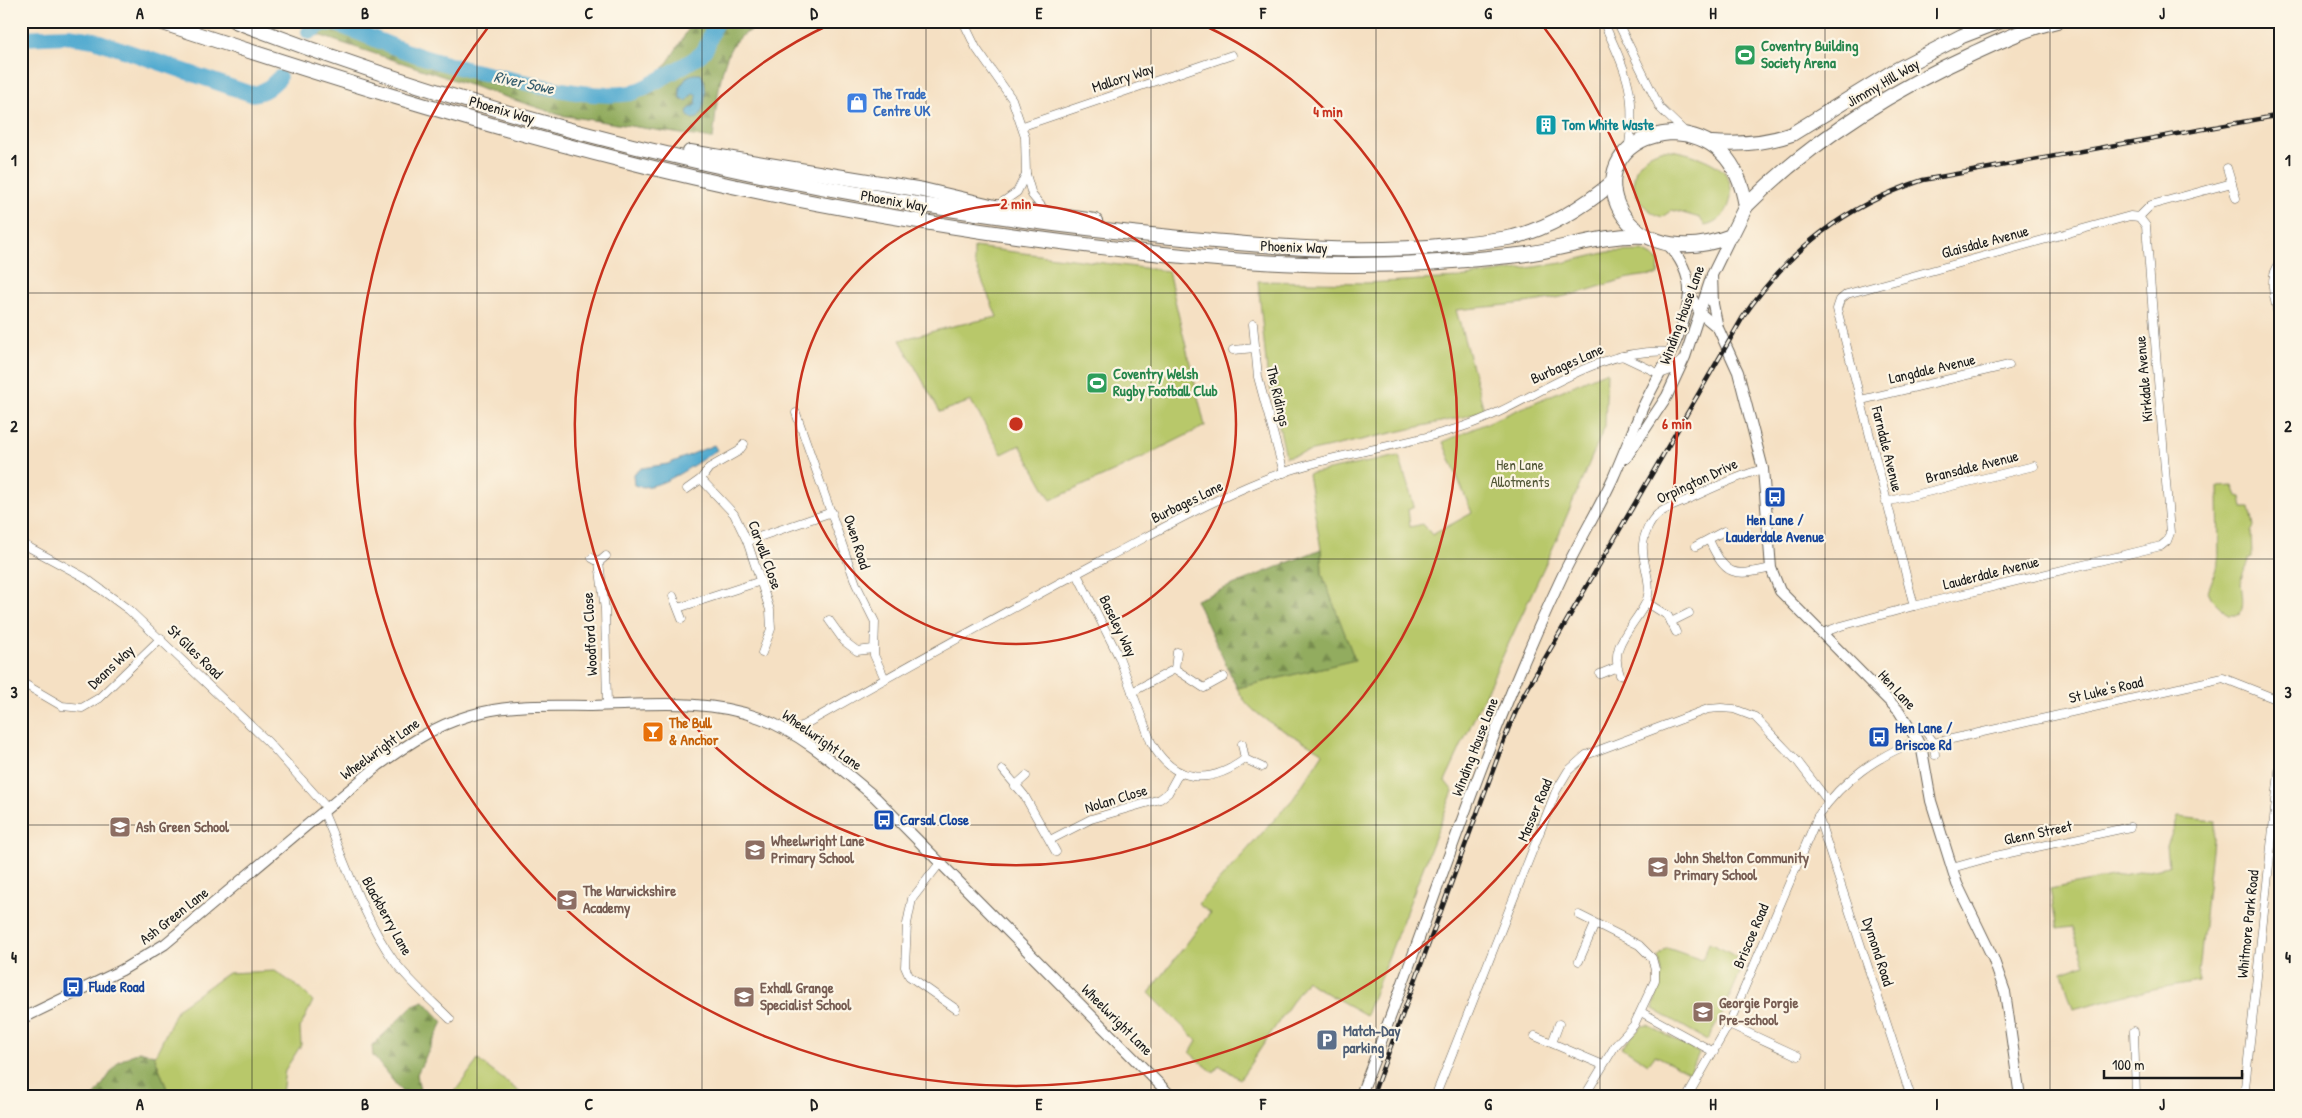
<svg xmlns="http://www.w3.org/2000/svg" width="2302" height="1118" viewBox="0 0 2302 1118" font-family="'Patrick Hand',sans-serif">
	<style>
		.green { fill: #b8c86b; stroke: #6a7244 }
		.forest { fill: url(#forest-firs); stroke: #57643e; fill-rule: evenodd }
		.water { fill: #53abd0; stroke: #386476 }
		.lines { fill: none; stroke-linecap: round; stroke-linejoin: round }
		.river { stroke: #53abd0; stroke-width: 16 }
		.street-casing { stroke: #686156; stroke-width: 9 }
		.secondary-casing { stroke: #686156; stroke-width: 12 }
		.highway-casing { stroke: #686156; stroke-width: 16 }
		.street { stroke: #fff; stroke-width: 8 }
		.secondary { stroke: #fff; stroke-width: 10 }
		.highway { stroke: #fff; stroke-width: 14 }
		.rail-casing { stroke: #1c1c1c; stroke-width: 4.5 }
		.rail { stroke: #fcf5e5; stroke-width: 2.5; stroke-dasharray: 8; stroke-linecap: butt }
		.grid { fill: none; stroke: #1c1c1c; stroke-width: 1; stroke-opacity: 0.55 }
		.ring { fill: none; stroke: #c8321e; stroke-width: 2.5 }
		.labels { text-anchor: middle; stroke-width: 4.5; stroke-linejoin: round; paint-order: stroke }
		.leisure-label { font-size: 15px; font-weight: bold; fill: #27864d; stroke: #fcf5e5; text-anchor: start }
		.street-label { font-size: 15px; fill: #1c1c1c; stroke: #fcf5e5 }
		.shop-label { font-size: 15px; font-weight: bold; fill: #366cbe; stroke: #fcf5e5; text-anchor: start }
		.culture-label { font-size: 15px; font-weight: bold; fill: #0d838f; stroke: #fcf5e5; text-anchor: start }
		.park-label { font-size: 15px; fill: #535838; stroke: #fcf5e5 }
		.transit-label { font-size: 15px; font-weight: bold; fill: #164399; stroke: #fcf5e5; text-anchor: start }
		.food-label { font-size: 15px; font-weight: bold; fill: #c56008; stroke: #fcf5e5; text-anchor: start }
		.education-label { font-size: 15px; font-weight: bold; fill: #785e54; stroke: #fcf5e5; text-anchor: start }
		.service-label { font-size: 15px; font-weight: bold; fill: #4e5e75; stroke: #fcf5e5; text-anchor: start }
		.water-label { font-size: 16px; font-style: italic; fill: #355c6d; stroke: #fcf5e5 }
		.centre { fill: #c8321e; stroke: #fcf5e5; stroke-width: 2.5 }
		.ring-label { font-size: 15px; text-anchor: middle; font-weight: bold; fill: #c8321e; stroke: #fcf5e5; stroke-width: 4.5; stroke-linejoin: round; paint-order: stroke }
		.neatline { fill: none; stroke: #1c1c1c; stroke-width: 2 }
		.grid-label { font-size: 16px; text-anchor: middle; font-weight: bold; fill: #1c1c1c }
	</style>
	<defs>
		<pattern id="forest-firs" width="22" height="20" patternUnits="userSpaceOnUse" patternTransform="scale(1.25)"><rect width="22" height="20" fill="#92ac5f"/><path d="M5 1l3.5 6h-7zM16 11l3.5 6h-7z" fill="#768b4e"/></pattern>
	</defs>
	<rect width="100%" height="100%" fill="#fcf5e5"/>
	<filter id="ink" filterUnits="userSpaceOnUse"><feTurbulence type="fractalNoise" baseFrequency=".02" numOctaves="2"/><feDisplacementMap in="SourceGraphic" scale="10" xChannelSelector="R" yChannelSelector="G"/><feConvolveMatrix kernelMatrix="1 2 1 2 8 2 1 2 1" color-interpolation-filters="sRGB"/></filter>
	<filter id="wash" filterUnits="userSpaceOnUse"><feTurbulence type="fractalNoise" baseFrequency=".0096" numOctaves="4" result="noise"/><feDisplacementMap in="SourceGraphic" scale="20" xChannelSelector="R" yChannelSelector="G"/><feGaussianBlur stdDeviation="1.12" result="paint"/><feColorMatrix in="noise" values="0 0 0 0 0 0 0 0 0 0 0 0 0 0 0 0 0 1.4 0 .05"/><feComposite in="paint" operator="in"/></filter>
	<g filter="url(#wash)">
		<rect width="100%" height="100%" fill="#f5e0c3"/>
		<g class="green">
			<path d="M1660 150C1677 148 1715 160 1725 173 1739 192 1728 222 1705 226L1700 218 1672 210 1662 217C1628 205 1622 162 1660 150Z"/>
			<path d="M974 247 1168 271 1205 426 1115 471 1051 500 1020 445 1002 454 971 401 940 412 900 340 953 326 997 317 974 261Z"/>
			<path d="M1643 251 1659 260 1658 275C1624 275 1601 288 1570 295 1532 304 1494 306 1456 310L1484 410 1467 416 1286 457 1267 372 1258 281 1366 283 1459 278 1562 263 1608 252Z"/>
			<path d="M1607 371 1605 426 1556 541 1445 781 1453 791 1366 1015 1312 985 1307 980 1240 1079 1219 1065 1214 1073 1190 1053 1197 1041 1149 993 1210 913 1198 904 1293 799 1323 753C1295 734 1252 721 1237 688L1354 660 1322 574 1321 549 1308 474 1399 456 1414 506 1408 509 1410 527 1423 524 1432 535 1472 513 1443 442Z"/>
			<path d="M2233 486 2237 496 2241 497 2243 508H2250L2254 526 2251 531 2252 557 2249 558C2249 566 2242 572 2241 580 2241 590 2246 606 2239 615H2228L2212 599 2208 591 2219 562 2218 487Z"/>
			<path d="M2178 817 2215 821 2198 982 2131 994 2073 1009 2062 972 2085 964 2072 927 2057 929 2050 889 2169 866 2167 846Z"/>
			<path d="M1709 943C1720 949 1741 955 1742 968L1721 1017 1707 1040 1653 1009 1662 975 1658 957 1667 948 1702 960Z"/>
			<path d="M275 971 301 989 313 1001 300 1028 301 1045 285 1070 282 1094 284 1097H170L154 1055 157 1052 178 1008 228 973Z"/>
			<path d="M1648 1025 1699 1053 1690 1073 1655 1055 1648 1064 1622 1047 1642 1026Z"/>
			<path d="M478 1060 526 1097H451Z"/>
		</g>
		<g class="forest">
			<path d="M693 21H768C758 27 746 32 738 39 719 55 716 115 713 139L560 115 309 32 324 23 336 24C361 33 386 44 411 53 459 70 604 109 648 87 657 82 687 32 693 21ZM688 76 705 80 703 102 691 108 696 104 697 94 693 93 683 101 680 98V87Z"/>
			<path d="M1321 549 1322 574 1355 660 1237 688 1196 600Z"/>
			<path d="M424 1001 443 1022 417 1074 421 1097H406L373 1056 372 1046 413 1005Z"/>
			<path d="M139 1051 154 1055 170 1097H94L118 1062Z"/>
		</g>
		<g class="water">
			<path d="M694 74H701C708 84 706 108 698 118L693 119 688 116 687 111 696 104 697 95 693 93 687 101 680 99V87L688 76Z"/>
			<path d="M714 445 717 450C698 461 656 495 634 485L633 474 642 468 668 464Z"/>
		</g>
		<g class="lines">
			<g class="river">
				<path d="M309 32 324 23 336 24C361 33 386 44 411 53 451 67 495 76 537 85 566 91 601 98 631 93 641 91 693 61 701 54 711 45 709 32 717 21"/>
				<path d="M21 38 68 36 94 40 251 94C264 93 270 87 279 78"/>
			</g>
		</g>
	</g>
	<g filter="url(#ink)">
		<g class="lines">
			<g class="street-casing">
				<g id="street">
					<path d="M963 21 976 48 1012 99 1025 137 1026 174 1017 192 997 206"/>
					<path d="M1603 21C1626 72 1638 93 1628 150"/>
					<path d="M1617 21 1660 108 1686 133"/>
					<path d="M1023 126 1232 55"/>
					<path d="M2227 168 2236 198"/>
					<path d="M1026 174 1032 195 1047 213"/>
					<path d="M2139 217 2151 205 2232 183"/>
					<path d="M2281 262C2265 278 2277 307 2281 326"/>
					<path d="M1253 324 1258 377 1284 473"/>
					<path d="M1233 350 1255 348"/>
					<path d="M1622 356 1660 374 1671 370 1682 360"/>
					<path d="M1861 400 2009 365"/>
					<path d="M796 413 856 584 875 622 874 655 885 679"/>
					<path d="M701 479 734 514 747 541 770 610 771 629 762 653"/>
					<path d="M687 489 701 479 709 468 739 451 744 444"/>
					<path d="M1886 502 2034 466"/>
					<path d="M1709 540C1726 576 1732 577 1771 568"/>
					<path d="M747 541 832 512"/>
					<path d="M21 543 84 577 129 610 268 742 327 808"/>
					<path d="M1696 546 1724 531"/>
					<path d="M592 558 599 562 606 556"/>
					<path d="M599 562 605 610 607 705"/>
					<path d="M1077 574 1119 657 1151 742C1173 783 1209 786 1245 759"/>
					<path d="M673 596 682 619"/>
					<path d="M1646 602 1668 616 1676 632"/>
					<path d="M1914 606 1837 309 1840 300 1847 294 2130 216 2139 217"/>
					<path d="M678 608 761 581"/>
					<path d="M829 620 844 641 857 651 873 649"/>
					<path d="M1671 622 1689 613"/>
					<path d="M1822 633 1841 626 1914 606 2161 546 2167 541 2170 533 2146 226 2139 217"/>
					<path d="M1177 652 1175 669 1204 688 1224 677"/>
					<path d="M1600 674 1617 667"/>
					<path d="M1620 675C1608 646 1632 629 1645 604 1655 584 1641 565 1643 544 1644 534 1650 521 1658 514 1667 507 1679 504 1689 499 1713 488 1737 476 1763 469"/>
					<path d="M21 682 62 706 82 708 99 698 161 638"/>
					<path d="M1132 692 1175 669"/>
					<path d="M1926 732 1934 743 1935 755"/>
					<path d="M794 735 802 726C902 669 1003 613 1104 559 1156 532 1208 502 1263 480 1327 454 1397 448 1462 427 1533 404 1592 346 1671 352"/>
					<path d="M1934 743 2223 678 2281 701"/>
					<path d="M1242 744 1245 759 1262 767"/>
					<path d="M1003 770 1024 795 1056 852"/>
					<path d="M1015 786 1026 776"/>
					<path d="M323 811C345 861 362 916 394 961 410 982 431 1000 450 1019"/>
					<path d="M1818 816 1911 1097"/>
					<path d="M1050 840 1091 819 1160 799 1168 793 1179 773"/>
					<path d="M940 863 912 899 907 924 905 967 909 976 956 1009"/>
					<path d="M1952 868 1991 857 2130 827"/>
					<path d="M1579 915 1639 945 1652 958 1655 969V980L1634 1025 1615 1046 1584 1097"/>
					<path d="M1579 961 1595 924"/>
					<path d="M1641 1012 1714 1052"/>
					<path d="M1729 1024 1798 1056"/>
					<path d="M2134 1031 2136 1097"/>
					<path d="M1535 1036 1603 1065"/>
					<path d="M1552 1043 1559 1024"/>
					<path d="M1435 1097 1556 791 1568 771 1586 755 1708 709 1721 708 1734 709 1755 717 1798 762 1828 801"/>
					<path d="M1530 1097V1095"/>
					<path d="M1687 1097 1729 1024 1818 816C1844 778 1876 758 1917 740"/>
					<path d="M2244 1097 2281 754"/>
				</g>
			</g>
			<g class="secondary-casing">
				<g id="secondary">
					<path d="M1712 275 1713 304 1718 328 1738 372 1763 469 1771 568 1780 591 1899 711 1917 740 1922 750 1931 801 1957 884 1993 958 2005 992 2020 1097"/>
					<path d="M1689 293 1700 313 1718 328"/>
					<path d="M1626 458 1667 396 1685 357 1712 275 1731 236"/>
					<path d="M21 1019 122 970 165 944 379 765C407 745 434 726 468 716 507 703 551 706 592 706 648 705 707 698 760 718 803 734 840 768 875 797L1172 1097"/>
					<path d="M1360 1097C1427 926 1481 748 1560 581 1576 546 1597 513 1613 478 1623 455 1632 432 1642 409 1658 374 1686 334 1689 294 1690 276 1680 256 1667 244"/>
				</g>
			</g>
			<g class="highway-casing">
				<g id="highway">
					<path d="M157 21C309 71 463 120 618 159 749 193 883 217 1016 236 1112 249 1209 261 1305 264 1377 267 1448 263 1519 255 1562 250 1604 233 1647 236"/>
					<path d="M235 21C535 137 852 206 1171 237 1264 246 1356 255 1449 245 1470 243 1492 241 1513 237 1550 228 1583 207 1612 183"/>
					<path d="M1671 133C1717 134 1739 164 1746 206L1731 236C1613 282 1567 142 1671 133Z"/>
					<path d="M1712 143C1739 145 1767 143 1792 134L1894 71 1962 36 2001 21"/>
					<path d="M690 152 923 190 995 207 1095 221"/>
					<path d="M1746 206C1811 141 1889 92 1972 54 2000 41 2027 28 2057 21"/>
				</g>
			</g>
			<use href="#street" class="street"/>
			<use href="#secondary" class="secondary"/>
			<use href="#highway" class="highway"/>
			<g class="rail-casing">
				<path id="rail" d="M1372 1097 1509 727 1522 698 1743 317C1790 249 1843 207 1923 180L2281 115"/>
			</g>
			<use href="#rail" class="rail"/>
		</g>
	</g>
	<path class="grid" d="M252 21V1097M477 21V1097M702 21V1097M926 21V1097M1151 21V1097M1376 21V1097M1600 21V1097M1825 21V1097M2050 21V1097M21 293H2281M21 559H2281M21 825H2281"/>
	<g class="ring">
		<circle cx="1016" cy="424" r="220"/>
		<path d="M1199 23A441 441 0 1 1 833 23"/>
		<path d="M1540 22A661 661 0 1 1 492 22"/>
	</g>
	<defs>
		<g id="stadium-square" transform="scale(1.125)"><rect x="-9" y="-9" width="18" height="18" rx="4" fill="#2e9e5b" stroke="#fcf5e5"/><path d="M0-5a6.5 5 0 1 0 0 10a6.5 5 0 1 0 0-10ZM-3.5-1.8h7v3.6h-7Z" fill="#fff"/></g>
		<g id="shop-square" transform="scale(1.125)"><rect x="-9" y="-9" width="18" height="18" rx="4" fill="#3f7fe0" stroke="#fcf5e5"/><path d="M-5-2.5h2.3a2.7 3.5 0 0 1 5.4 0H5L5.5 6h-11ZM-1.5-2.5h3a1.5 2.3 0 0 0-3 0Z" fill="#fff"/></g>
		<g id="building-square" transform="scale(1.125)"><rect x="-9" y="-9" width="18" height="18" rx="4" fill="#0f9aa8" stroke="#fcf5e5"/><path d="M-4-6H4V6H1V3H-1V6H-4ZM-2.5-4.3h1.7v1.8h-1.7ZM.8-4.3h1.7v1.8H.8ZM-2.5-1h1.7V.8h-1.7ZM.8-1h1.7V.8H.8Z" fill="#fff"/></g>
		<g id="bus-square" transform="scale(1.125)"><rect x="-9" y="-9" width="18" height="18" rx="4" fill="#1a4fb4" stroke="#fcf5e5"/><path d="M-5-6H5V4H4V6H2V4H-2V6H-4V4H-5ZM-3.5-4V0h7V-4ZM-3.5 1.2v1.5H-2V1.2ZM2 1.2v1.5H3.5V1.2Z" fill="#fff"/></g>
		<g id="bar-square" transform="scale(1.125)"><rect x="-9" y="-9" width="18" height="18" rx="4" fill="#e8710a" stroke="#fcf5e5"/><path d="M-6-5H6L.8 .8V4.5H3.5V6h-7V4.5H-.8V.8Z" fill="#fff"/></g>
		<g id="school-square" transform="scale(1.125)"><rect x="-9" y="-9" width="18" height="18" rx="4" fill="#8d6e63" stroke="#fcf5e5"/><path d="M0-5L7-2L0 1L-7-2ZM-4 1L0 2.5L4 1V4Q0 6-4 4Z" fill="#fff"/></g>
		<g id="parking-square" transform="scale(1.125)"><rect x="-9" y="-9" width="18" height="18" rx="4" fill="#5c6f8a" stroke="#fcf5e5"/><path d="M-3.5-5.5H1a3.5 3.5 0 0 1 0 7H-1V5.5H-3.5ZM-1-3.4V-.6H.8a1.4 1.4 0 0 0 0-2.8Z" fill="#fff"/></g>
	</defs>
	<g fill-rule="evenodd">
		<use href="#stadium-square" x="1745" y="55"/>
		<use href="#shop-square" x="857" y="103"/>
		<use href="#building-square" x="1546" y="125"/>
		<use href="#stadium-square" x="1097" y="383"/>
		<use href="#bus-square" x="1775" y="497"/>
		<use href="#bar-square" x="653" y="732"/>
		<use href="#bus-square" x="1879" y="737"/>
		<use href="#bus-square" x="884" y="820"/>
		<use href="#school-square" x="120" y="827"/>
		<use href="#school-square" x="755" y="850"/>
		<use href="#school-square" x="1658" y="867"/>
		<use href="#school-square" x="567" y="900"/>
		<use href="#bus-square" x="73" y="987"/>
		<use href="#school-square" x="744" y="997"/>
		<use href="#school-square" x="1703" y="1012"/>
		<use href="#parking-square" x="1327" y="1040"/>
	</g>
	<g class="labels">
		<g class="leisure-label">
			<text x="1761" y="51">Coventry Building<tspan x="1761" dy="17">Society Arena</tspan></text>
			<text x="1113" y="379">Coventry Welsh<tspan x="1113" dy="17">Rugby Football Club</tspan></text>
		</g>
		<g class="street-label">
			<text transform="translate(1123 78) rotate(-18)" y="5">Mallory Way</text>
			<text transform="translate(1883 83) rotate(-30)" y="5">Jimmy Hill Way</text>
			<text transform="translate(502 110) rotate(16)" y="5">Phoenix Way</text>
			<text transform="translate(894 201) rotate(10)" y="5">Phoenix Way</text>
			<text transform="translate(1985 242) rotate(-15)" y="5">Glaisdale Avenue</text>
			<text transform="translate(1294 247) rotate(2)" y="5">Phoenix Way</text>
			<text transform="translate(1682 315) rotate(-70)" y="5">Winding House Lane</text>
			<text transform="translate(1567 364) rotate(-24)" y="5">Burbages Lane</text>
			<text transform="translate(1932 369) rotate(-13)" y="5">Langdale Avenue</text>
			<text transform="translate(2144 379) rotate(-95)" y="5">Kirkdale Avenue</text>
			<text transform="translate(1278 396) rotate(77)" y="5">The Ridings</text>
			<text transform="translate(1887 449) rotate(76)" y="5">Farndale Avenue</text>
			<text transform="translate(1972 467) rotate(-14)" y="5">Bransdale Avenue</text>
			<text transform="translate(1697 481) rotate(-25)" y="5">Orpington Drive</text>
			<text transform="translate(1187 502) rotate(-26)" y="5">Burbages Lane</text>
			<text transform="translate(857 542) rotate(72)" y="5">Owen Road</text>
			<text transform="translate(765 555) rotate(70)" y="5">Carvell Close</text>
			<text transform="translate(1991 573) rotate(-14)" y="5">Lauderdale Avenue</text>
			<text transform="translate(1118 626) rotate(64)" y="5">Baseley Way</text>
			<text transform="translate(590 634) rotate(-93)" y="5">Woodford Close</text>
			<text transform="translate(195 652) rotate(44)" y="5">St Giles Road</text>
			<text transform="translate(111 667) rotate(-43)" y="5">Deans Way</text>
			<text transform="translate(1897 690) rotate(47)" y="5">Hen Lane</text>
			<text transform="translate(2106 690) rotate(-13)" y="5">St Luke's Road</text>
			<text transform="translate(822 740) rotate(35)" y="5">Wheelwright Lane</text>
			<text transform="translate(1475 747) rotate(-69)" y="5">Winding House Lane</text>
			<text transform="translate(380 749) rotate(-36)" y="5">Wheelwright Lane</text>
			<text transform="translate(1116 799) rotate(-17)" y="5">Nolan Close</text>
			<text transform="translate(1535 810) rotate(-67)" y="5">Masser Road</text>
			<text transform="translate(2038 833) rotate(-12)" y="5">Glenn Street</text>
			<text transform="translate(174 916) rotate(-38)" y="5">Ash Green Lane</text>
			<text transform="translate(387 916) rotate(61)" y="5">Blackberry Lane</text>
			<text transform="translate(2248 924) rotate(-84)" y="5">Whitmore Park Road</text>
			<text transform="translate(1751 936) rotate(-67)" y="5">Briscoe Road</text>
			<text transform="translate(1878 952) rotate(72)" y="5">Dymond Road</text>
			<text transform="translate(1117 1020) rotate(45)" y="5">Wheelwright Lane</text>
		</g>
		<g class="shop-label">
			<text x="873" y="99">The Trade<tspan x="873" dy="17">Centre UK</tspan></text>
		</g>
		<g class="culture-label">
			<text x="1562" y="130">Tom White Waste</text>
		</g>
		<g class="park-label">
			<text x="1520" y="470">Hen Lane<tspan x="1520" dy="17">Allotments</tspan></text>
		</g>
		<g class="transit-label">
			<text x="1775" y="525" text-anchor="middle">Hen Lane /<tspan x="1775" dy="17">Lauderdale Avenue</tspan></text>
			<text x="1895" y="733">Hen Lane /<tspan x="1895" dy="17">Briscoe Rd</tspan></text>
			<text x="900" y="825">Carsal Close</text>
			<text x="89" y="992">Flude Road</text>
		</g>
		<g class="food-label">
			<text x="669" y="728">The Bull<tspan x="669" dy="17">&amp; Anchor</tspan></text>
		</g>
		<g class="education-label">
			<text x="136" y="832">Ash Green School</text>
			<text x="771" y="846">Wheelwright Lane<tspan x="771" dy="17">Primary School</tspan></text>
			<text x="1674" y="863">John Shelton Community<tspan x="1674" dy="17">Primary School</tspan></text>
			<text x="583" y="896">The Warwickshire<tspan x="583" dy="17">Academy</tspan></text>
			<text x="760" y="993">Exhall Grange<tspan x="760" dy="17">Specialist School</tspan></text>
			<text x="1719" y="1008">Georgie Porgie<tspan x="1719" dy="17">Pre-school</tspan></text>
		</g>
		<g class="service-label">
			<text x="1343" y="1036">Match-Day<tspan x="1343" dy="17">parking</tspan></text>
		</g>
		<g class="water-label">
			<text transform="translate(524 82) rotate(12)" y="6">River Sowe</text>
		</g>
	</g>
	<circle cx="1016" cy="424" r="8" class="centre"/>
	<g class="ring-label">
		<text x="1328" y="117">4 min</text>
		<text x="1016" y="209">2 min</text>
		<text x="1677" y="429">6 min</text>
	</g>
	<rect width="2302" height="1118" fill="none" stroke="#fcf5e5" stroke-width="55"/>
	<path d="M2104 1070v8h138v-8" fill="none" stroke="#1c1c1c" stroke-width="2.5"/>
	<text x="2112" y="1070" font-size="15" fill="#1c1c1c" stroke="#fcf5e5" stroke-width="4" paint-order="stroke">100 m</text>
	<rect x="28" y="28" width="2246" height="1062" class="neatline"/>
	<g class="grid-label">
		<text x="140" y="19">A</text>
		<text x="365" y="19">B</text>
		<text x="589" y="19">C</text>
		<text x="814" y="19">D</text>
		<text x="1039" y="19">E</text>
		<text x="1263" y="19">F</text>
		<text x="1488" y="19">G</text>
		<text x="1713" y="19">H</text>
		<text x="1937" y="19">I</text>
		<text x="2162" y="19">J</text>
		<text x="14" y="166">1</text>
		<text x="2288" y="166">1</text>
		<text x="14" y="432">2</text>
		<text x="2288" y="432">2</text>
		<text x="14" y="698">3</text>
		<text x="2288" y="698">3</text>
		<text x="14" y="963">4</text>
		<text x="2288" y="963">4</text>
		<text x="140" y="1110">A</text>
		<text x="365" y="1110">B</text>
		<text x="589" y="1110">C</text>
		<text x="814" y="1110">D</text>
		<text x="1039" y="1110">E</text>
		<text x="1263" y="1110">F</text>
		<text x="1488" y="1110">G</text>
		<text x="1713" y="1110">H</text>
		<text x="1937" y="1110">I</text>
		<text x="2162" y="1110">J</text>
	</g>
</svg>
